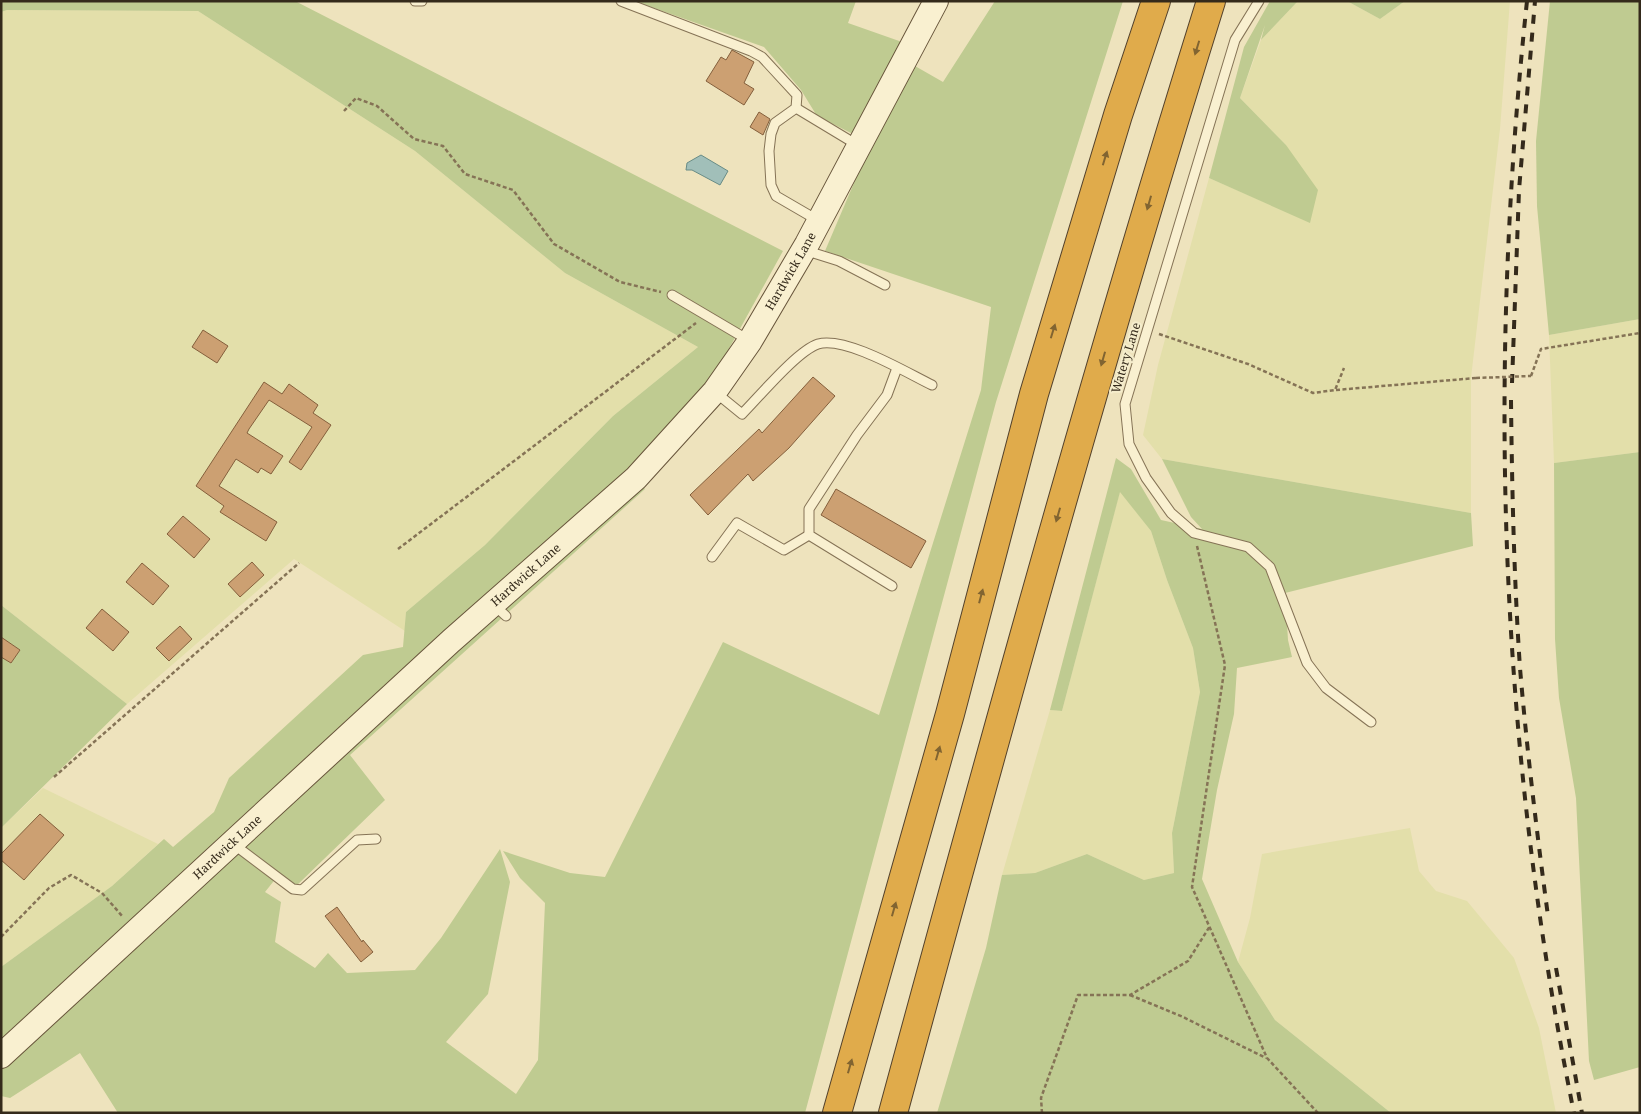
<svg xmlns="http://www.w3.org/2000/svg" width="1641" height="1114" viewBox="0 0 1641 1114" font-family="'Noto Serif',serif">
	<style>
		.farmland { fill: #e3dfaa }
		.green { fill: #bfcb91 }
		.water { fill: #a1bfb9; stroke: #688c86 }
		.building { fill: #cca072; stroke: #845f3c }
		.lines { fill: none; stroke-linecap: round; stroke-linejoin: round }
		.lane-casing { stroke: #857356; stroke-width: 11 }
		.secondary-casing { stroke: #67543a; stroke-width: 26 }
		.highway-casing { stroke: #53412b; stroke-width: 30 }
		.path { stroke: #857356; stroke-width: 2.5; stroke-dasharray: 4 2.5; stroke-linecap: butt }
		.lane { stroke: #f9f0d0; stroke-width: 9 }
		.secondary { stroke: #f9f0d0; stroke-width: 24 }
		.highway { stroke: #e0ab4b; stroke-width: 28 }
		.rail { stroke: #342a1b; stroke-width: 4; stroke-dasharray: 9 9; stroke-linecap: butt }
		.path-bridge { stroke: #857356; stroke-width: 2.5; stroke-dasharray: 4 2.5; stroke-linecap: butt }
		.oneway { fill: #816431 }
		.labels { text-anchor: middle; stroke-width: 4; stroke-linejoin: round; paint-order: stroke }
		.street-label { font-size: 12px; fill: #342a1b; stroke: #f5edcc }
	</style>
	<rect width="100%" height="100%" fill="#eee3bd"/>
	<g class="farmland">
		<path d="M1298 1H1347L1380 19 1405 1H1510L1500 129 1471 378V513L1162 459 1143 435 1158 365 1209 178 1310 222 1286 145 1240 98 1261 40Z"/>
		<path d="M7 10 198 11 415 151 565 273 698 347 613 416 485 545 406 612 405 631 294 559 127 704 1 605V12Z"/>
		<path d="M1640 319V452L1554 463 1549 335Z"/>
		<path d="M1120 491 1151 531 1167 580 1193 648 1200 692 1172 833 1174 873 1144 880 1087 854 1035 873 1002 875 1050 710 1062 711Z"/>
		<path d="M43 788 158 844 112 886 1 967V828Z"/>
		<path d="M1410 828 1419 871 1436 891 1467 901 1514 958 1539 1028 1556 1113H1391L1275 1020 1238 962 1250 918 1262 854Z"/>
	</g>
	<g class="green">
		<path d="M1 1H295L783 251 721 363 636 478 645 489 350 755 385 800 293 889 277 877 265 892 281 902 275 942 315 968 328 953 347 973 415 970 441 938 500 849 510 882 488 994 446 1042 516 1094 538 1060 545 903 520 878 503 851 570 873 605 877 723 642 879 715 981 390 991 307 825 251 871 143 817 116 801 90 764 47 634 1H856L848 23 902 42 915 66 943 82 995 1H1123L996 402 805 1113H118L80 1053 10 1098 1 1096V967L112 886 164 839 173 847 214 812 229 778 363 655 403 647 406 612 485 545 613 416 698 347 565 273 415 151 198 11 7 10 1 12Z"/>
		<path d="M1270 1H1298L1261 40 1265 25 1240 98 1286 145 1318 190 1310 223 1209 178 1244 47Z"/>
		<path d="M1347 1H1405L1380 19Z"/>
		<path d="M1550 1H1640V319L1549 335 1537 206 1536 141Z"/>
		<path d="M1640 452V1067L1594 1080 1589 1061 1576 798 1559 698 1555 639 1554 463Z"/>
		<path d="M1116 458 1131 469 1161 520 1202 529 1191 517 1162 459 1471 513 1473 546 1285 593 1288 640 1292 657 1237 668 1234 714 1217 790 1202 879 1238 962 1275 1020 1391 1113H937L986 948 1002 875 1035 873 1087 854 1144 880 1174 873 1172 833 1200 692 1193 648 1167 580 1151 531 1120 492 1062 711 1050 710Z"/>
		<path d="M1 605 127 704 1 828V657L11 663 20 650 1 637Z"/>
	</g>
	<path class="water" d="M701 155 728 171 720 185 692 170H686L687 163Z"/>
	<g class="building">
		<path d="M732 50 754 62 744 83 754 89 744 105 706 81 721 57 726 60Z"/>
		<path d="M759 112 770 119 763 135 750 127Z"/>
		<path d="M203 330 228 346 217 363 192 347Z"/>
		<path d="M813 377 835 396 789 448 753 481 748 474 708 515 690 495 759 429 762 433Z"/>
		<path d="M264 382 282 394 289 384 318 405 313 413 331 425 301 470 289 462 312 427 269 400 249 429 247 433 283 456 271 474 261 468 258 473 236 459 219 486 277 522 266 541 220 512 224 506 196 486Z"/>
		<path d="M836 489 926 541 911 568 821 515Z"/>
		<path d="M183 516 210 539 194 558 167 534Z"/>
		<path d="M252 562 264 575 240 597 228 584Z"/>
		<path d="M142 563 169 586 153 605 126 582Z"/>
		<path d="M102 609 129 632 113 651 86 628Z"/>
		<path d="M180 626 192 639 169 661 156 648Z"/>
		<path d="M1 637 20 650 11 663 1 657Z"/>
		<path d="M40 814 64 835 24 880 1 860V854Z"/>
		<path d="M337 907 362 942 363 940 373 952 361 962 325 916Z"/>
	</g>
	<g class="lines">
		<g class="lane-casing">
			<g id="lane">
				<path d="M415 1H422"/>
				<path d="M621 1 751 51 762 57 797 95 796 108 775 123 771 134 769 151 771 185 776 196 819 221"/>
				<path d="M1259 1 1235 40 1125 404 1129 444 1146 478 1171 513 1194 533 1248 547 1270 567 1307 663 1326 688 1371 722"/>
				<path d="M796 108 859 146"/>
				<path d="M804 250 839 261 885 285"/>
				<path d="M672 295 750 341"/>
				<path d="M715 392 742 414C759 397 797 351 818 344 846 336 907 373 932 385"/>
				<path d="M712 557 737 523 784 550 809 535"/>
				<path d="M892 586 809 535V509L857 435 887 395 897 368"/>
				<path d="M493 604 506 616"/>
				<path d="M232 843 293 889 302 890 357 840 376 839"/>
			</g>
		</g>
		<g class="secondary-casing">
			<g id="secondary">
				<path id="s1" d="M1 1056 451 641 636 478 715 391 750 341 807 244 936 1"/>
			</g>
		</g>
		<g class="highway-casing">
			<g id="highway">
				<path d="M837 1113 950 714 1034 394 1118 115 1156 1"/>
				<path d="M893 1113C994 741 1096 369 1211 1"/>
			</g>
		</g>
		<g class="path">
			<path d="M344 111 356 98 377 106 414 139 443 146 465 174 513 190 554 244 620 282 661 292"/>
			<path d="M1159 334 1248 364 1313 393 1335 390 1344 368"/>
			<path d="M1531 376 1541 349 1640 333"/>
			<path d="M1336 390 1476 378"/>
			<path d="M1197 546 1225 665 1192 887 1267 1058 1318 1113"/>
			<path d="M398 549 696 323"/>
			<path d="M54 777 299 563"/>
			<path d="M1 937 49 888 71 875 102 893 123 917"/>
			<path d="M1130 995 1183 1017 1266 1058"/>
			<path d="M1042 1113 1041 1098 1078 995H1130L1188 961 1210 926"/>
		</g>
		<use href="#lane" class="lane"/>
		<use href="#secondary" class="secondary"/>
		<use href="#highway" class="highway"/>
		<g class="rail">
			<path d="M1527 1C1487 374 1499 745 1574 1113"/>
			<path d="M1512 383 1519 190 1535 1"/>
			<path d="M1511 400C1512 490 1514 579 1520 668 1527 751 1537 834 1548 916"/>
			<path d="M1556 968 1582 1113"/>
		</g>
		<path class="path-bridge" d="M1476 378 1531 376"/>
	</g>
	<defs><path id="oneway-solid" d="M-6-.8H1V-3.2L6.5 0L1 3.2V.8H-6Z" transform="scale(1.25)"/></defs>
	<g class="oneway">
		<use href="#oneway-solid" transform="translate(1197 48) rotate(107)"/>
		<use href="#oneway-solid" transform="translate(1105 158) rotate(-73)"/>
		<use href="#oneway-solid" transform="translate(1149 203) rotate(106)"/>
		<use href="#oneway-solid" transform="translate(1053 331) rotate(-73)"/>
		<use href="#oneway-solid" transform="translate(1103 359) rotate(106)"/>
		<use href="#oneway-solid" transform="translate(1058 515) rotate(106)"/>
		<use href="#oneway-solid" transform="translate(981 596) rotate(-75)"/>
		<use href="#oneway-solid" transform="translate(938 753) rotate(-74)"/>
		<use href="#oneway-solid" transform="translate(894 909) rotate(-74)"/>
		<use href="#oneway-solid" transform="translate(850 1066) rotate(-74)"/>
	</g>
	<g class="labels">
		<g class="street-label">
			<text dy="4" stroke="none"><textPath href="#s1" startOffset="1118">Hardwick Lane</textPath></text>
			<text transform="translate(1126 358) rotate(-73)" y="4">Watery Lane</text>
			<text dy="4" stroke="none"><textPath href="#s1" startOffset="712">Hardwick Lane</textPath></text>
			<text dy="4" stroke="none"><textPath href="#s1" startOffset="308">Hardwick Lane</textPath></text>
		</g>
	</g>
	<rect width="1641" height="1114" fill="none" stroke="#342a1b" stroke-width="5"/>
</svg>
